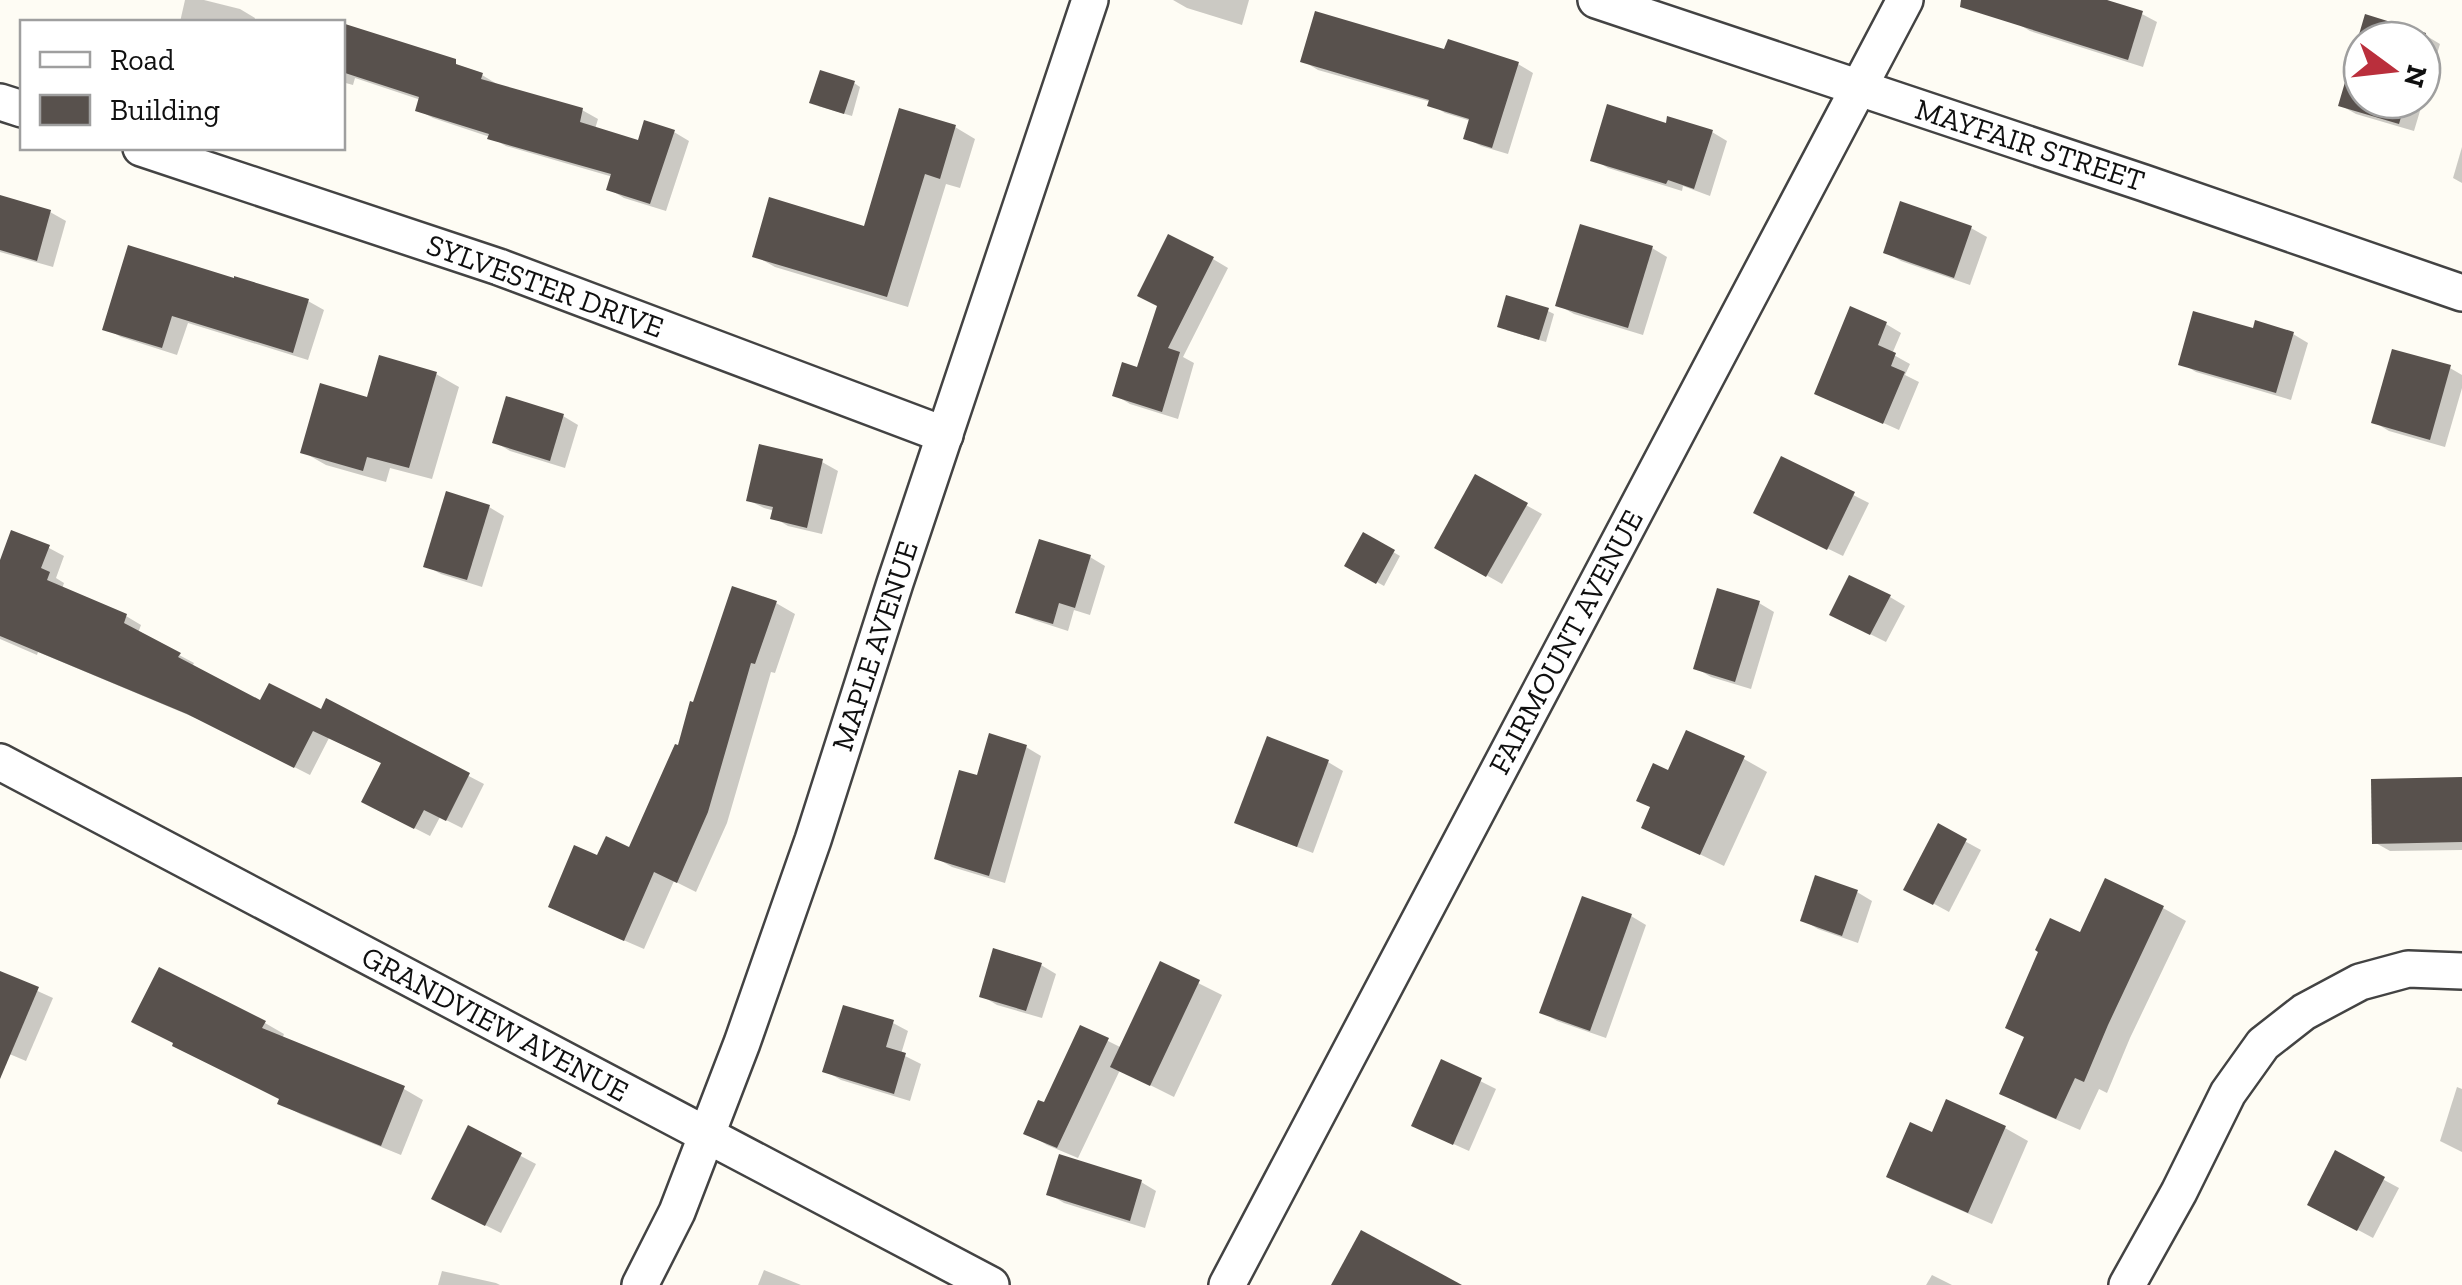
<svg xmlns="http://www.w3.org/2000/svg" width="2462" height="1285" viewBox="0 0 2462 1285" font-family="'Zilla Slab',serif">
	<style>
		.shadow { fill: #0003; fill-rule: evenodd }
		.building { fill: #58514d }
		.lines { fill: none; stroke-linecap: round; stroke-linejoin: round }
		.minor-casing { stroke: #434343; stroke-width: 40 }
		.minor { stroke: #fff; stroke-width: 35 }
		.labels { text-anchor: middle; stroke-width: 10; stroke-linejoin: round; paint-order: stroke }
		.street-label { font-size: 30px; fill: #101010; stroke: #fff }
	</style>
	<rect width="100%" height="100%" fill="#fefcf4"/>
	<g class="shadow">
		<path d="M185 0H204L240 9 255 18 254 22H180Z"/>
		<path d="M1173 0H1249L1242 25 1187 8Z"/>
		<path d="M2022 0H2107L2118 6 2142 14 2157 22 2143 67 2030 31 2015 22Z"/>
		<path d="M2367 18 2425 35 2440 44 2414 131 2356 114 2340 105ZM2362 40H2422V100H2362Z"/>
		<path d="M342 26 482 75 497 84 496 86 582 110 598 119 595 129 640 143 674 132 689 141 666 211 624 198 609 189 613 177 506 146 490 137 433 118 418 110 421 100 355 78 353 85 342 82Z"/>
		<path d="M1446 52 1518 64 1533 73 1508 154 1481 146 1466 138 1471 121 1445 113 1430 104 1431 102 1318 70 1303 61Z"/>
		<path d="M854 83 860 87 852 116 818 106Z"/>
		<path d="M1667 126 1712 132 1727 141 1710 196 1683 186 1682 191 1608 168 1593 159Z"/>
		<path d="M955 127 975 139 960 188 946 184 908 307 775 267 755 256 865 229Z"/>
		<path d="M2462 147V183L2453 178Z"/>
		<path d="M0 198 50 212 66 221 53 267 0 252Z"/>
		<path d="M1902 204 1971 228 1987 237 1970 285 1901 261 1886 252Z"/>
		<path d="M1652 248 1667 257 1643 335 1574 314 1558 305Z"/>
		<path d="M1213 259 1228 268 1183 357 1194 363 1178 419 1130 404 1115 395 1139 370Z"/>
		<path d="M236 279 308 301 324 310 308 360 188 323 177 355 121 337 105 328Z"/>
		<path d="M1548 311 1554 314 1546 342 1506 330Z"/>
		<path d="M1886 324 1901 333 1892 354 1910 364 1905 375 1919 382 1899 430 1817 393Z"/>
		<path d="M2255 332 2293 334 2308 343 2291 400 2196 372 2181 363Z"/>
		<path d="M2450 368 2462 375V388L2445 447 2389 431 2374 422Z"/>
		<path d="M436 374 459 387 432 479 390 468 386 482 326 465 303 452 369 400Z"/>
		<path d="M563 416 578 425 565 468 510 451 495 442Z"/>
		<path d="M1782 459 1869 503 1843 556 1771 521Z"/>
		<path d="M822 462 838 471 822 534 788 526 773 517 775 511 764 508 748 500Z"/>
		<path d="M1476 477 1542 514 1502 584 1437 547Z"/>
		<path d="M489 507 504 516 482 587 441 574 426 566Z"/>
		<path d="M13 534 49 548 64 556 56 578 64 583 62 589 126 616 141 625 138 633 194 663 192 667 261 703 322 713 327 702 484 784 462 828 440 817 430 836 379 810 383 764 329 738 310 775 205 722 38 652 37 655 0 639V567Z"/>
		<path d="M1364 535 1400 556 1384 586 1347 565Z"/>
		<path d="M1090 557 1105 566 1090 615 1074 610 1068 631 1034 620 1018 612Z"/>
		<path d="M1890 597 1905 606 1886 642 1848 623Z"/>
		<path d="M776 603 795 614 775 673 771 672 727 823 696 892 674 881 644 949 570 917 599 858 630 850 680 748Z"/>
		<path d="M1759 603 1774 612 1751 689 1711 677 1696 668Z"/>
		<path d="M1688 733 1744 759 1767 772 1724 866 1644 827Z"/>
		<path d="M1026 747 1041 756 1005 883 952 867 936 858Z"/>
		<path d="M1328 762 1343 771 1313 853 1252 830 1237 822Z"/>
		<path d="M2462 780V850L2390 851 2374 842Z"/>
		<path d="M1939 827 1981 850 1949 912 1907 889Z"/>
		<path d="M1857 892 1872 901 1858 943 1818 929 1803 920Z"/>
		<path d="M2163 908 2186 921 2130 1038 2107 1093 2099 1089 2080 1130 2025 1106 2002 1093 2026 1038 2081 936Z"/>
		<path d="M1631 916 1646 925 1606 1038 1557 1021 1542 1012Z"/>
		<path d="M1041 965 1056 974 1042 1018 997 1005 982 996Z"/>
		<path d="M1162 965 1222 995 1174 1097 1120 1070 1078 1158 1047 1145 1027 1133 1045 1105 1082 1028 1122 1048Z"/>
		<path d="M160 970 265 1023 284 1034 282 1039 404 1089 423 1100 401 1155 300 1114 280 1103 282 1099 176 1043Z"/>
		<path d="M0 974 53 998 26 1061 0 1050Z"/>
		<path d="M893 1023 908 1031 901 1054 921 1064 910 1101 841 1080 825 1071Z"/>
		<path d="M1442 1062 1496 1089 1469 1151 1429 1133Z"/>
		<path d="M2457 1087 2462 1089V1152L2440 1141Z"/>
		<path d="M2005 1128 2028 1141 1992 1224 1912 1189 1889 1176Z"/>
		<path d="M469 1129 536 1164 501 1233 449 1207Z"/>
		<path d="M2336 1154 2399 1188 2373 1238 2310 1204Z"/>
		<path d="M1141 1182 1156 1191 1145 1228 1064 1203 1049 1194Z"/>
		<path d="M764 1270 801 1285H758Z"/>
		<path d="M442 1271 496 1283 500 1285H438Z"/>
		<path d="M1932 1275 1952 1285H1926Z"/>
	</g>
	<g class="building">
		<path d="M1961 0H2107L2143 11 2128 60 1960 7Z"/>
		<path d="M1315 11 1444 49 1448 39 1519 62 1492 148 1463 139 1469 119 1427 106 1429 100 1300 62Z"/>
		<path d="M2365 14 2426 33 2422 46V40H2362V100H2406L2399 124 2338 106Z"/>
		<path d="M342 23 456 59V64L483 73 481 79 583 108 580 122 638 140 644 120 675 130 650 204 606 190 611 174 487 139 489 134 415 111 419 97 342 72Z"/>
		<path d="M820 70 855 81 844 114 809 103Z"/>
		<path d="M1607 104 1666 123 1667 116 1713 130 1694 189 1668 180 1666 184 1590 161Z"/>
		<path d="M899 108 956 125 940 179 925 174 887 297 752 257 769 197 864 226Z"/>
		<path d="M0 195 51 210 37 261 0 250Z"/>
		<path d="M1900 201 1972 226 1954 278 1883 253Z"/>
		<path d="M1580 224 1653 246 1628 328 1555 306Z"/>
		<path d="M1168 234 1214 257 1168 348 1180 352 1162 412 1112 396 1122 362 1137 367 1157 306 1137 296Z"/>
		<path d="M128 245 234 278V276L309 299 293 353 172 316 162 348 102 330Z"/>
		<path d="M1506 295 1549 308 1539 340 1497 327Z"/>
		<path d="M1850 306 1887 322 1878 345 1896 353 1891 366 1905 372 1883 424 1814 394Z"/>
		<path d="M2193 311 2253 328 2255 320 2294 332 2276 393 2178 365Z"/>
		<path d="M2392 349 2451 365 2430 440 2371 423Z"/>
		<path d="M379 355 437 372 409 468 367 457 363 471 300 453 320 383 367 397Z"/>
		<path d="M506 396 564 414 550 461 492 443Z"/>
		<path d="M759 444 823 459 807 528 770 519 773 507 746 501Z"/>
		<path d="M1781 456 1855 492 1827 550 1753 513Z"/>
		<path d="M1475 474 1528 503 1486 577 1434 548Z"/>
		<path d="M446 491 490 505 467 580 423 567Z"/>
		<path d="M11 530 50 545 41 568 50 572 47 580 127 614 124 623 181 653 178 657 260 700 269 683 321 709 326 698 470 773 446 821 424 810 414 829 361 802 381 763 313 731 294 768 187 714 0 636V560Z"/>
		<path d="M1363 532 1395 550 1376 584 1344 566Z"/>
		<path d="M1039 539 1091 555 1075 608 1059 603 1053 624 1015 613Z"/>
		<path d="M1849 575 1891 595 1870 635 1829 615Z"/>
		<path d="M732 586 777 601 755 664 751 663 708 812 677 883 654 872 624 941 548 907 574 845 597 855 606 836 629 847 675 744 678 745 690 701 693 702Z"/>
		<path d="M1717 588 1760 601 1735 682 1693 669Z"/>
		<path d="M1686 730 1745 756 1700 855 1641 828 1650 807 1636 801 1653 763 1668 770Z"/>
		<path d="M989 733 1027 745 989 876 934 859 959 770 977 775Z"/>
		<path d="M1267 736 1329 760 1297 847 1234 823Z"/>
		<path d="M2462 777V842L2372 844 2371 779Z"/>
		<path d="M1938 823 1967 839 1933 905 1903 890Z"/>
		<path d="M1815 875 1858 890 1842 936 1800 921Z"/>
		<path d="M2105 878 2164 906 2108 1025 2084 1082 2075 1078 2056 1119 1999 1094 2024 1037 2005 1028 2038 952 2035 950 2050 918 2080 932Z"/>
		<path d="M1582 896 1632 914 1590 1031 1539 1013Z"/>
		<path d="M993 948 1042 963 1026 1011 979 997Z"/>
		<path d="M1160 961 1200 980 1150 1086 1110 1067Z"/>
		<path d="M159 967 266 1021 262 1028 405 1086 381 1146 277 1104 279 1099 172 1046 173 1043 131 1022Z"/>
		<path d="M0 971 39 987 0 1079Z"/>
		<path d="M843 1005 894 1020 886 1047 906 1053 894 1094 822 1072Z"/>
		<path d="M1080 1025 1109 1038 1057 1148 1023 1134 1038 1100 1044 1102Z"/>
		<path d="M1441 1059 1482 1078 1453 1145 1411 1126Z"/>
		<path d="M1946 1099 2006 1126 1968 1213 1886 1177 1910 1122 1932 1132Z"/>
		<path d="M468 1125 522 1153 485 1226 431 1199Z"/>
		<path d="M2335 1150 2385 1177 2357 1231 2307 1205Z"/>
		<path d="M1059 1154 1142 1180 1130 1221 1046 1195Z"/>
		<path d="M1361 1230 1462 1285H1331Z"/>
	</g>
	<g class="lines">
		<g class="minor-casing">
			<g id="minor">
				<path d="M1596 0 2144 183 2462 293"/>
				<path d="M0 102 22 109"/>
				<path d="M141 148 499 267 945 435"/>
				<path d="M0 762 991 1285"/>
				<path d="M640 1285 677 1212 742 1043 813 840 895 583 1090 0"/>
				<path d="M1227 1285 1905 0"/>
				<path d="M2127 1285 2179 1192 2228 1093 2263 1044 2304 1012 2360 982 2408 969 2462 971"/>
			</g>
		</g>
		<use href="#minor" class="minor"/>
	</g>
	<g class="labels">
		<g class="street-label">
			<text transform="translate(2030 145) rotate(18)" y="10">MAYFAIR STREET</text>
			<text transform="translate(545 286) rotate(20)" y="10">SYLVESTER DRIVE</text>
			<text transform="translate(1566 642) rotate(-62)" y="10">FAIRMOUNT AVENUE</text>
			<text transform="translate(875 646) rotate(-72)" y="10">MAPLE AVENUE</text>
			<text transform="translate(495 1024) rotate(28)" y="10">GRANDVIEW AVENUE</text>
		</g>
	</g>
	<rect x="20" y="20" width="325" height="130" fill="#ffffff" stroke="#9f9f9f" stroke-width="2.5"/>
	<rect x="40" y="52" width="50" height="15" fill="#ffffff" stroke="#9f9f9f" stroke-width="2.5"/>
	<text x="110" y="70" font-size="30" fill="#101010">Road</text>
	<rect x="40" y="95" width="50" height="30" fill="#58514d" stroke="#9f9f9f" stroke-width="2.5"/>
	<text x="110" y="120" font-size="30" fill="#101010">Building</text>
	<g transform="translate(2392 70) rotate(105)"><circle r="48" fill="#ffffff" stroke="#9f9f9f" stroke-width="2.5"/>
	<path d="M0-8L18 38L0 25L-18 38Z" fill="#ba2f3c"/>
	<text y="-15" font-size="28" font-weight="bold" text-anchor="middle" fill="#101010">N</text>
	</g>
</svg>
